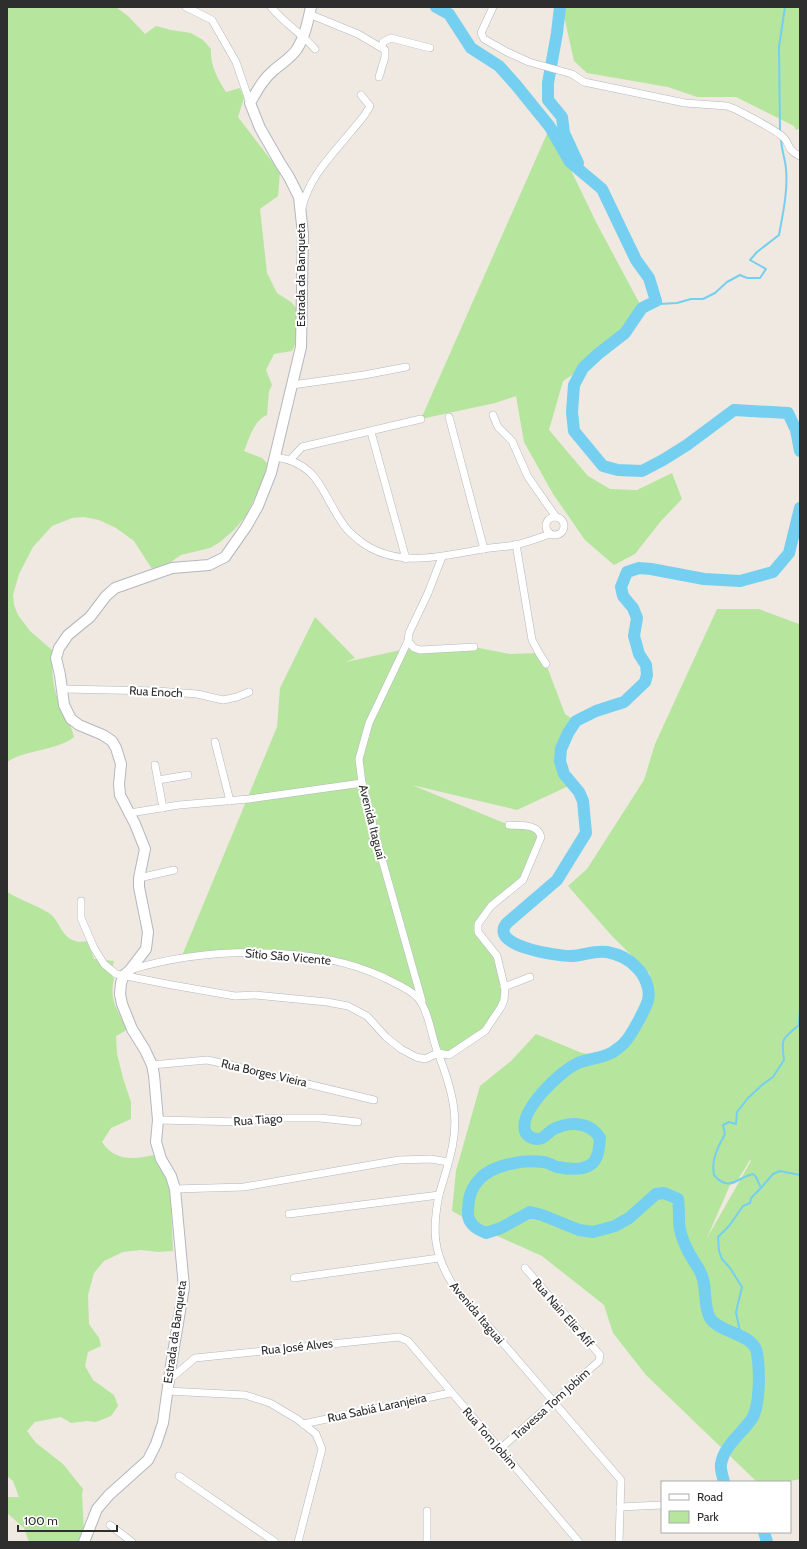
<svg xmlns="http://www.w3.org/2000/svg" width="807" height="1549" viewBox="0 0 807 1549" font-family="Cabin,sans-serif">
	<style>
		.green { fill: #b6e59e; fill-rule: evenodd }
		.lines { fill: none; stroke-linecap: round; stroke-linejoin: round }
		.stream { stroke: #75cff0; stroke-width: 2 }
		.river { stroke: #75cff0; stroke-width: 12 }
		.street-casing { stroke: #b4b7c1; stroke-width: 8 }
		.secondary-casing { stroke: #b4b7c1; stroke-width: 12 }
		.street { stroke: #fff; stroke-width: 7 }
		.secondary { stroke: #fff; stroke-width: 10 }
		.labels { text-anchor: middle; stroke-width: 4; stroke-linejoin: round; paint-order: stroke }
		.street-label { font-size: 12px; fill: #2e2e2e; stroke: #fff }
	</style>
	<rect width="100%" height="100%" fill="#efe9e1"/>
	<g class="green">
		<path d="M7 7H116L128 16 145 34 156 26 171 30 191 33 203 40 211 49C210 66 218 79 226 92L240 88 244 98 238 117 280 172 278 196 260 209 267 273 277 293 291 302 300 313 297 340 292 351 274 354 266 370 272 385 269 391 267 415C254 420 249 439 244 451L262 458 268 464 267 472 246 516 234 530 220 542 210 548 181 555 162 568 152 569 134 541 116 528 99 520 84 517 72 518 52 526 33 547 19 574 13 595 14 605 18 615 30 631 52 650C52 667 52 684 58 700 62 713 71 723 74 737 59 750 24 750 7 762Z"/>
		<path d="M562 7H800V128L796 130 794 126 736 97H697L668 87 587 73 574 61Z"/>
		<path d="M550 127 597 224 642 308 583 368 563 381 549 430 588 476 610 489 637 490 672 473 682 499 661 521 635 554 614 565 585 540 553 494 524 442 516 396 495 403 421 419Z"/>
		<path d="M717 609H759L799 624 800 623V1479L785 1482H757L646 1375 613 1333 604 1305 542 1256 493 1234 452 1211 456 1171 480 1086 511 1061 536 1034 582 1053 599 1055 625 1041 651 993 650 974 612 936 568 886 587 869 644 780 655 744ZM750 1160 751 1161 707 1238 730 1185 736 1183Z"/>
		<path d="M315 617 355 658 346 662 401 650 474 647 510 654 539 653 546 664 565 714 574 720 559 749 560 761 577 782 517 810 412 785 509 825 530 826 541 837 523 880 491 906 478 924 497 956 504 1000 485 1031 449 1055 434 1043 424 1007 408 989 321 958 247 952 181 958 277 727 280 688Z"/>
		<path d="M7 892C20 900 36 905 49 913 63 923 61 946 88 941L94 959 114 961 111 974 114 979C109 999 117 1010 127 1028L125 1031 116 1036 117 1054 123 1078 131 1102V1119L111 1128 102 1142C115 1162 135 1159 155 1155L170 1188 173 1251 158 1252 141 1250 123 1252 104 1261 94 1273 88 1295 89 1324 99 1338 101 1346 88 1352 85 1366 93 1380 114 1395 118 1406 111 1416 96 1422 87 1421 71 1423 61 1417 35 1422 27 1431 36 1443 63 1464 83 1489 82 1494 84 1532 79 1542H29L24 1528 7 1513V1497H19L13 1481 7 1476Z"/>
	</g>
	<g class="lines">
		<g class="stream">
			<path d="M780 131 779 47 785 7"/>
			<path d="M656 301 659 304 677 303 691 299H703L715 293 727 282 740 275 747 278H760L766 269 750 260 757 252 779 235C783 213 788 191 786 169 785 158 781 148 781 138"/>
			<path d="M761 1188 756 1177 753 1174C738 1177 729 1193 714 1175 711 1159 718 1147 725 1134L723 1125 729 1122 736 1124 737 1112 748 1098 762 1085 773 1077 784 1060C781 1038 782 1039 799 1025L800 1008"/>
			<path d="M741 1337 736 1312 742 1287 730 1268 722 1259 719 1251 718 1237 729 1226 743 1206 750 1203 751 1198 761 1188 773 1174 780 1171 800 1175"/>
		</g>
		<g class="river">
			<path d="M436 7 449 14 471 48 499 66 516 85 550 127 570 162 602 189 636 260 649 278 656 301 642 308 625 333 598 354 583 368 574 385 572 412 574 431 603 466 618 470 642 471 663 460 687 445 734 410 788 413 796 430 800 451"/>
			<path d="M560 7 557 33 548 83V100L562 117 564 133 578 163"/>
			<path d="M724 1482C723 1477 720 1470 721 1464 724 1445 743 1433 753 1417 760 1402 760 1370 757 1353 755 1334 719 1333 710 1318 703 1305 707 1289 702 1276 700 1269 691 1258 687 1249 683 1241 679 1229 679 1220 679 1212 679 1206 678 1199L664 1193 656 1194 629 1218 615 1226 593 1232 579 1230 542 1215 530 1212 501 1228 486 1233C478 1230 469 1225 468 1215 468 1203 469 1191 478 1181 490 1165 524 1159 543 1162 548 1162 553 1166 557 1167 567 1169 581 1171 590 1165 599 1160 599 1147 600 1138 589 1121 569 1121 552 1130 549 1132 546 1136 542 1138 536 1141 527 1137 525 1131 519 1110 560 1072 576 1064 588 1058 602 1059 613 1052 617 1049 622 1046 625 1042 631 1036 646 1008 648 1000 651 989 644 974 636 967 629 959 617 954 607 952 593 950 583 956 571 956 558 956 487 946 507 923L557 880 586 833 583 801 579 792 564 774 560 761 561 749 568 733 576 721 596 711 624 702 645 682 647 675 646 665 639 654 634 636 637 618 633 608 623 596 621 587 627 572 639 568 651 569 704 579 740 581 773 572 789 553 800 508"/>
			<path d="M764 1532 767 1542"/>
		</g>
		<g class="street-casing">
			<g id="street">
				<path d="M186 7 212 20 236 62 250 103"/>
				<path d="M271 7C284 23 301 33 315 49"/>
				<path d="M493 7 481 33 484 39 507 52 529 62 572 74 584 82 685 103 727 106 735 109C746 115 777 130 784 138 791 146 787 150 800 156"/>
				<path d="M309 14 358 34 385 50V57L379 77"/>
				<path d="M382 47 383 42 391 38 430 48"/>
				<path d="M302 208C309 176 334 153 354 128 360 121 365 116 370 106L361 95"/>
				<path d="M292 385 364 375 406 367"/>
				<path d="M493 415 498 427 512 441 528 477 556 517"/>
				<path d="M449 417 484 549"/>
				<path d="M371 432 406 559"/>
				<path d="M276 457C320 464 321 493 343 524 347 531 354 536 360 541 396 569 442 556 483 549 494 547 505 547 516 545 527 542 539 538 550 534"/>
				<path d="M290 460 302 447 421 419"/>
				<circle cx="555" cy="526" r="9"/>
				<path d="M516 544 532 640 539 653 546 664"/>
				<path d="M442 557 428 593 409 633 408 641 414 648 420 650 474 647"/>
				<path d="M408 641 369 723 359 759 362 783 376 838 422 1001"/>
				<path d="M62 689 157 691 197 694 223 700 237 697 249 692"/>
				<path d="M215 742 230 801"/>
				<path d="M155 765 163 808"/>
				<path d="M158 780 188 775"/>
				<path d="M130 813 179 805 249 799 362 783"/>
				<path d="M139 878 174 870"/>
				<path d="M81 901V918L94 948 104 964 116 974 172 985 235 996 255 995 327 1002 348 1006 367 1016 386 1037 401 1049 416 1057 425 1059 438 1053C445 1071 452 1090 454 1110 458 1139 447 1167 439 1195"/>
				<path d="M130 970C205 947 314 944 385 978 396 984 408 988 417 997 429 1010 431 1036 438 1053L449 1055 485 1031 501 1007 504 1000 505 989 497 956 478 932V924L491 906 523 880 541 837C538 823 520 826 509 825"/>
				<path d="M504 987 530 977"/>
				<path d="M152 1065 207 1060 221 1063 374 1100"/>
				<path d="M158 1120 242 1122 269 1118H320L358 1122"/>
				<path d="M175 1189 244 1187 399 1160 431 1159 448 1162"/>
				<path d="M289 1214 439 1195C432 1230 433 1253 453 1285L621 1480 619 1542"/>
				<path d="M294 1278 439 1258"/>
				<path d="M169 1380 195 1358 399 1337 408 1341 579 1542"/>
				<path d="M167 1391 245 1395 270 1403 297 1419 316 1434 322 1449 298 1542"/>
				<path d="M303 1424 450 1393"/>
				<path d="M500 1449 599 1361 600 1355 525 1268"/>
				<path d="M179 1476 275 1542"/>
				<path d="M620 1507 662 1505"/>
				<path d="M427 1511V1542"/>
				<path d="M110 1525 132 1542"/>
			</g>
		</g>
		<g class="secondary-casing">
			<path id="secondary" d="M84 1542 97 1509 109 1495 148 1460 156 1444 163 1423 171 1365 184 1287 175 1189 171 1176 161 1159 156 1142 158 1120 154 1075 152 1065 145 1050 132 1029 122 1004 120 994 121 983 124 975 130 970 146 949 148 932 139 887V878L145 849 135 824 120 795 119 784 121 764 116 748 112 741 103 735 79 725 71 719 64 705 60 675 56 658 59 648 68 635 90 617 106 596 115 588 172 568 209 565 225 557 246 527 258 506 271 473 301 347 303 234 299 197 289 177 280 163 260 128 250 103C257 91 263 79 274 70 282 63 291 58 297 49 305 36 308 21 311 7"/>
		</g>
		<use href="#street" class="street"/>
		<use href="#secondary" class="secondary"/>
	</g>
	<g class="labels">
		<g class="street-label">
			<text transform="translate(301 275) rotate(-90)" y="4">Estrada da Banqueta</text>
			<text transform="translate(156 692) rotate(3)" y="4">Rua Enoch</text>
			<text transform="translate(372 822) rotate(76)" y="4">Avenida Itaguaí</text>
			<text transform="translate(288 957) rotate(5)" y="4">Sítio São Vicente</text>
			<text transform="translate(264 1073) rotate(13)" y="4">Rua Borges Vieira</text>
			<text transform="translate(258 1120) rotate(-4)" y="4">Rua Tiago</text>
			<text transform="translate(477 1313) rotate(50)" y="4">Avenida Itaguai</text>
			<text transform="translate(563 1313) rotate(49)" y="4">Rua Nain Elie Afif</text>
			<text transform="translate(175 1332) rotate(-82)" y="4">Estrada da Banqueta</text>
			<text transform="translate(297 1347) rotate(-6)" y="4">Rua José Alves</text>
			<text transform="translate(551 1404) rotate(-42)" y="4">Travessa Tom Jobim</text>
			<text transform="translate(377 1408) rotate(-12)" y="4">Rua Sabiá Laranjeira</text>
			<text transform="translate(490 1438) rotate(49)" y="4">Rua Tom Jobim</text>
		</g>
	</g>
	<rect width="807" height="1549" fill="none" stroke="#2e2e2e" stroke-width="16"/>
	<rect x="661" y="1481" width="130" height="52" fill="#ffffff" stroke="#ababab"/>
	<rect x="669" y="1494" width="20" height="6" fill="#ffffff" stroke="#ababab"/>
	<text x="697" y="1501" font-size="12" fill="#2e2e2e">Road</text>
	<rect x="669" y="1511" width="20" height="12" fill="#b6e59e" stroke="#ababab"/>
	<text x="697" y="1521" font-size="12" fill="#2e2e2e">Park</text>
	<path d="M18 1525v6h99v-6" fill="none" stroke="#2e2e2e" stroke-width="2"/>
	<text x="24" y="1525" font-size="12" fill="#2e2e2e" stroke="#ffffff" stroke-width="3" paint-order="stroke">100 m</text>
</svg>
